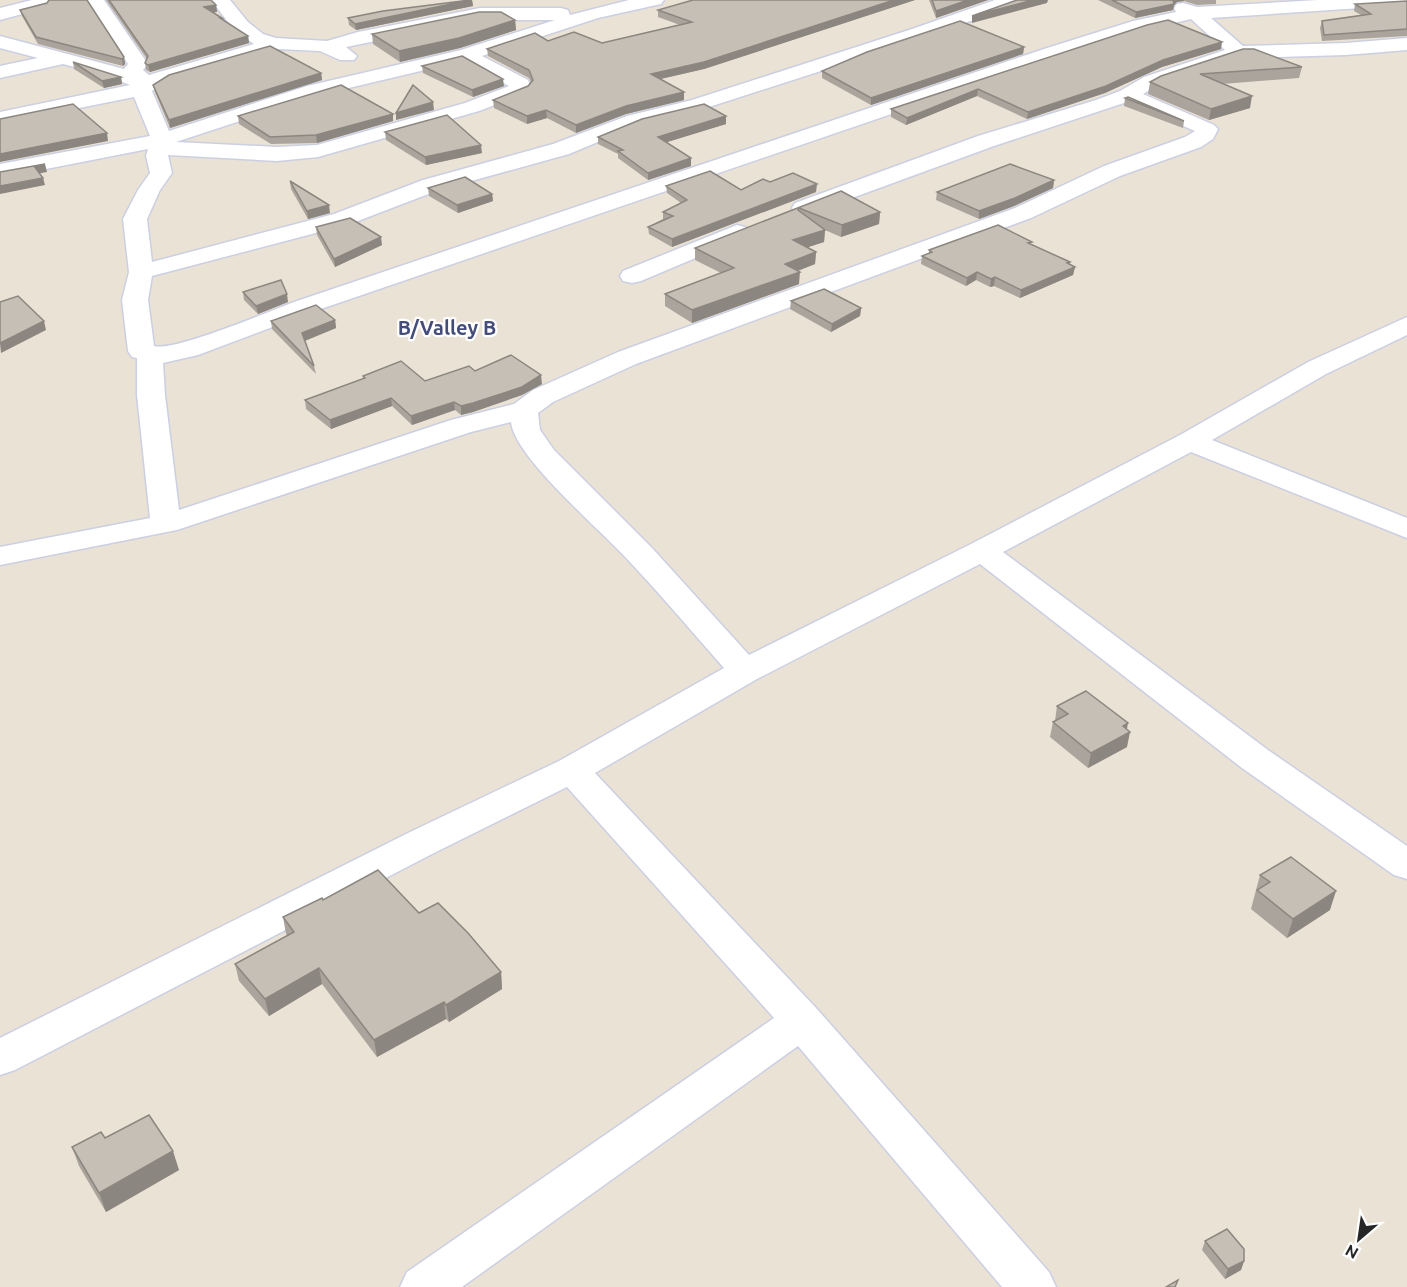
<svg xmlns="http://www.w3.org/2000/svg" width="1407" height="1287" viewBox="0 0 1407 1287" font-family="Ubuntu,sans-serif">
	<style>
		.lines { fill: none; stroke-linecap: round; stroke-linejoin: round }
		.minor-casing { stroke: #cbcfe2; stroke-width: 3 }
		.minor { fill: #fff; fill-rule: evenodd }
		.wall { fill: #aaa49d }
		.shaded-wall { fill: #8b867f }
		.building { fill: #c6bfb6; stroke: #8b867f; stroke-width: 1.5 }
		.labels { text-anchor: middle; stroke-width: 4.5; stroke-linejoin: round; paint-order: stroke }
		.far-quarter-label { font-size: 20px; font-weight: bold; fill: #444d7a; stroke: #fff }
	</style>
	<rect width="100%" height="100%" fill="#ebe2d6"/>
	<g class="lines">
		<g class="minor-casing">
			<g id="minor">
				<path d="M32 0H55L48 7 0 20V8Z"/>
				<path d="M86 0H104L148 64 143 70 149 75 254 44 234 30 211 0H230L248 22 263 34 276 38 327 41 358 32 480 8H561L568 10 570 15 629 0H664L661 4 598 18 482 56 528 80 531 88 528 92 479 111 318 157 277 161 168 155 172 173 160 190 147 219 152 262 334 214 423 180 553 144 627 116 692 100 912 29 995 0H1021L1018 4 926 37 706 108 641 124 569 154 439 190 350 224 152 276 148 300 154 346C174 352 272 310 297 301L1044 49 1133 21 1176 12 1174 8 1177 4 1183 3 1197 7 1318 0H1407V5L1211 18 1243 46 1346 43 1407 38V50L1346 55 1240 58 1158 85 1143 94 1214 125 1218 129 1213 139 1201 147 1120 176 1031 218 636 364 553 402 538 413 540 430 554 450 652 548 749 655 971 544 1180 435 1308 362 1407 317V335L1326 374 1212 440 1407 518V538L1191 452 1003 552 1268 750 1407 846V879L1394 875 1242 768 980 564 757 679 595 773 817 1009 1049 1272 1056 1287H1002L798 1046 462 1287H400L407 1272 774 1018 567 787 434 853 15 1070 0 1075V1038L408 833 559 761 724 668C693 633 662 596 629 561 603 532 514 457 511 422L471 432 177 530 0 565V547L150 518 137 395V358L132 357 128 351 122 300 129 272 123 219 138 190 150 173 146 156 148 149 0 178V164L150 136 134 97 0 124V112L130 85 107 76 63 64 0 78V66L38 58 0 48V36L124 69 128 64ZM1191 19 1225 50 1144 77 1120 91 1096 100 978 136 795 203 792 208 795 213 803 215 811 213 994 146 1127 102 1195 131 1185 137 1104 166 1015 208 618 352 533 390 514 404 451 420 179 510 165 395 163 363 198 355 315 311 1058 57 1145 30ZM480 20H555L461 50 307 86 169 131 152 91 169 80 277 49 320 51 340 60H354L357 56 346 47ZM463 61 509 86 465 103 317 145 277 147 176 142 319 95Z"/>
				<path d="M737 225 745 227 749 232 745 237 641 281 632 283 623 281 620 276 623 271Z"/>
			</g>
		</g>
		<use href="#minor" class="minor"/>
	</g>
	<g class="wall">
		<path d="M106 0H211L216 5 217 12H213L223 21 248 36 249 43 150 72 146 70 145 63 147 59Z"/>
		<path d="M469 0H472L473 6 356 30 349 25 348 18Z"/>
		<path d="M693 0H915L704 69 661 79 684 92V100L626 114 576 133 547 118 527 124 494 108 493 100 528 86 531 82 529 78 488 56 487 49 548 41 602 43 680 25 658 17V10Z"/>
		<path d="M929 0H988L936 18Z"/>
		<path d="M1098 0H1216V4L1197 5 1184 1 1177 2 1174 5 1173 10 1135 18Z"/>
		<path d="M1407 1V36L1322 41 1320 28 1322 21 1361 15 1354 11 1355 4Z"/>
		<path d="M20 10 124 57 125 64 123 66 38 44 22 16Z"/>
		<path d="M515 20 516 30 460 48 400 62 373 44 372 34Z"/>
		<path d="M1147 25 1221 49 1162 67 1105 93 1027 119 977 96 906 125 891 117V109Z"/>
		<path d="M1024 47 1023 54 871 105 822 78V71Z"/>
		<path d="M73 62 121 77 122 84 104 88 74 69Z"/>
		<path d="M422 66 504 86 473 97 423 73Z"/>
		<path d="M1302 67 1299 78 1222 84 1250 108 1209 120 1148 94 1150 82 1161 76Z"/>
		<path d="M321 73 322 80 170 128 155 92 153 85Z"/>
		<path d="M1125 98 1184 121 1183 128 1124 106Z"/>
		<path d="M393 114V121L317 143 271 144 239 124 238 116Z"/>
		<path d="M726 116V124L666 142 691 166 648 180 618 158V154L598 144V137Z"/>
		<path d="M385 132 482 153 426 165 386 140Z"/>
		<path d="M1054 180 1053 188 1014 206 979 219 936 200 937 192Z"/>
		<path d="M290 181 330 213 308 219 291 189Z"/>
		<path d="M770 182 816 192 672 247 649 234 648 227 663 219V212L681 203 667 193 666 186 741 190Z"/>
		<path d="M428 188 492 194 493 201 458 213 429 196Z"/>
		<path d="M841 191 880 212 879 224 841 237 825 230 824 242 808 247 816 252 815 264 798 271 799 284 692 323 665 306V294L721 273 695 260V248Z"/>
		<path d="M316 227 382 245 335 267 317 235Z"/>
		<path d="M1032 245 1075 267 1073 275 1020 298 994 286 990 287 976 280 966 286 921 264 922 256 929 254V250Z"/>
		<path d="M243 292 288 302 258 314 244 300Z"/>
		<path d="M791 301 861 308 860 316 831 332 790 309Z"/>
		<path d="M335 320 336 328 305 341 314 366 316 374 272 329 271 321Z"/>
		<path d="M475 371 542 384 522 395 473 412 461 415 455 410 412 425 392 406 331 429 306 409 305 400 363 379V376L425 381Z"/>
		<path d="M1057 706 1127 729V747L1088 768 1050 737 1053 722 1055 721Z"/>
		<path d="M1260 875 1330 910 1287 938 1251 909Z"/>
		<path d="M323 900 419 913 501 972 502 989 449 1022 446 1019 377 1057 322 984 269 1016 239 981 235 964 288 936 286 934 283 917Z"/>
		<path d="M105 1138 179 1170 106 1212 79 1166 72 1147Z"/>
		<path d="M1205 1241 1244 1261 1241 1270 1225 1279 1202 1250Z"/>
	</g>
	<g class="shaded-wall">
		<path d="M470 0H472L473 6 356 30 355 24Z"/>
		<path d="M894 0H915L704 69 651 81V74Z"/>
		<path d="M968 0H988L936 18V11Z"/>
		<path d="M1033 0H1048L1047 3 972 23V16Z"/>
		<path d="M1173 0H1184V1L1177 2 1174 5 1173 10 1135 18 1136 12Z"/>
		<path d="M216 5 217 12 206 14 204 7Z"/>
		<path d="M515 20 516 30 460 48 400 62 399 51Z"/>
		<path d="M248 36 249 43 150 72 148 65Z"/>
		<path d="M1222 42 1221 49 1162 67 1105 93 1027 119 1028 112 1163 60Z"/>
		<path d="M1024 47 1023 54 871 105V98Z"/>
		<path d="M124 57 125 64 123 66 122 59Z"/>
		<path d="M321 73 322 80 170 128 169 120Z"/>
		<path d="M121 77 122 84 104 88 102 81Z"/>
		<path d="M503 79 504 86 473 97 472 90Z"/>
		<path d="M978 89 977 96 906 125 907 118Z"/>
		<path d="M684 92V100L626 114 576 133V125L626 106Z"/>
		<path d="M1252 96 1250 108 1209 120 1211 109Z"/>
		<path d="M433 102 434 110 396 120V113Z"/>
		<path d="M546 110 547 118 527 124V116Z"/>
		<path d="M393 114V121L317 143 316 135Z"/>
		<path d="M726 116V124L658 145V137Z"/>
		<path d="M107 133 108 141 0 162V154Z"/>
		<path d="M481 145 482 153 426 165 425 157Z"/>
		<path d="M691 158V166L648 180V173Z"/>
		<path d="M45 164 47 172 36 174 34 166Z"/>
		<path d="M43 178 45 185 0 194V186Z"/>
		<path d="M1054 180 1053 188 1014 206 979 219V211Z"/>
		<path d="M817 184 816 192 672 247V239Z"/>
		<path d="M492 194 493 201 458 213 457 205Z"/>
		<path d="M329 205 330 213 308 219 307 211Z"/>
		<path d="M880 212 879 224 841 237 842 225Z"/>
		<path d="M825 230 824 242 793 252V240Z"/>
		<path d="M381 237 382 245 335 267 334 259Z"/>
		<path d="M816 252 815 264 784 276 785 264Z"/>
		<path d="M1070 262 1069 269 1075 267 1073 275 1020 298 1021 290Z"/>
		<path d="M800 272 799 284 692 323V310Z"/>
		<path d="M977 272 976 280 966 286 967 278Z"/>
		<path d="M995 277 994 286 990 287 991 279Z"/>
		<path d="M287 294 288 302 258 314 256 306Z"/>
		<path d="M861 308 860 316 831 332 832 324Z"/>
		<path d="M335 320 336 328 304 341 302 333Z"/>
		<path d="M44 321 46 330 1 353 0 343Z"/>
		<path d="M541 375 542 384 522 395 473 412 461 415V406Z"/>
		<path d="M391 398 392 406 331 429 330 420Z"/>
		<path d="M454 402 455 410 412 425 411 416Z"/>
		<path d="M1128 723 1126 734 1130 732 1127 747 1088 768 1091 753 1123 726Z"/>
		<path d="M1336 891 1330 910 1287 938 1293 919Z"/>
		<path d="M319 968 322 984 269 1016 265 999Z"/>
		<path d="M501 972 502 989 449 1022 446 1005Z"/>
		<path d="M444 1002 446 1019 377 1057 374 1040Z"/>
		<path d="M173 1151 179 1170 106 1212 99 1193Z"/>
		<path d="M1244 1261 1241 1270 1225 1279 1228 1269Z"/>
	</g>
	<g class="building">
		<path d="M49 0H87L124 57 122 59 36 37 20 10 47 3Z"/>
		<path d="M109 0H211L216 5 204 7 222 18H220L248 36 148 65 145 63 148 56Z"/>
		<path d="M470 0 355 24 348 18 383 11Z"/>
		<path d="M693 0H894L704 62 651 74 684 92 626 106 576 125 546 110 527 116 493 100 528 86 533 80 529 70 487 49 535 33 548 41 574 32 602 43 692 22 658 10Z"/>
		<path d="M932 0H968L936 11Z"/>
		<path d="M1017 0H1033L972 16Z"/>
		<path d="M1112 0H1173L1174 4 1136 12Z"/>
		<path d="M1407 1V29L1324 35 1322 21 1371 14 1355 4Z"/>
		<path d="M479 12H501L515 20 459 38 399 51 372 34Z"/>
		<path d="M1168 20 1222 42 1163 60 1106 86 1028 112 978 89 907 118 891 109 1147 25Z"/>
		<path d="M960 21 1024 47 871 98 822 71 867 52Z"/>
		<path d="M270 46 321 73 169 120 153 85 169 75Z"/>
		<path d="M1243 49H1254L1302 67 1200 74 1252 96 1211 109 1150 82 1161 76Z"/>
		<path d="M462 56 503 79 472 90 422 66Z"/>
		<path d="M73 62 121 77 102 81Z"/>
		<path d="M341 85 393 114 316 135 270 137 238 116Z"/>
		<path d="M413 85 433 102 396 113Z"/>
		<path d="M1128 97 1184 121 1125 98Z"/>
		<path d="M73 104 107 133 0 154V119Z"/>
		<path d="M704 104 726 116 658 137 691 158 648 173 618 151 623 150 598 137 642 119Z"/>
		<path d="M447 115 481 145 425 157 385 132Z"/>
		<path d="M45 164 34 166 43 178 0 186V172Z"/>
		<path d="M1010 164 1054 180 1015 198 979 211 937 192Z"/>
		<path d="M710 171 741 190 763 179 770 182 793 173 817 184 672 239 648 227 673 216 663 212 687 200 666 186Z"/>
		<path d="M465 177 492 194 457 205 428 188Z"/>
		<path d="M290 181 329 205 307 211Z"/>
		<path d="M841 191 880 212 842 225 799 208 798 210 825 230 793 240 816 252 785 264 800 272 692 310 665 294 734 268 695 248Z"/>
		<path d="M350 218 381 237 334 259 316 227Z"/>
		<path d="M998 225 1032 242 1028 243 1070 262 1067 263 1075 267 1021 290 995 277 991 279 977 272 967 278 922 256 932 252 929 250Z"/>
		<path d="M281 280 287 294 256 306 243 292Z"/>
		<path d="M824 289 861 308 832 324 791 301Z"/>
		<path d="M18 296 44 321 0 343V302Z"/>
		<path d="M316 305 335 320 302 333 314 366 271 321Z"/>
		<path d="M511 355 541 375 522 387 473 403 461 406 454 402 411 416 391 398 330 420 305 400 365 378 363 376 401 361 425 381 469 366 475 371Z"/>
		<path d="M1086 691 1128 723 1123 726 1130 732 1091 753 1053 722 1068 714 1057 706Z"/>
		<path d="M1291 857 1336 891 1293 919 1257 890 1270 882 1260 875Z"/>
		<path d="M378 870 419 913 438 903 468 933 501 972 446 1005 444 1002 374 1040 319 968 265 999 235 964 294 932 283 917 322 898 323 900Z"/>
		<path d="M149 1115 173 1151 99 1193 72 1147 101 1132 105 1138Z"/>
		<path d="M1227 1229 1244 1249V1261L1228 1269 1205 1241Z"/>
		<path d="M1178 1280 1175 1287H1166Z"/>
	</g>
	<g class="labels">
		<g class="far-quarter-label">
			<text x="447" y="335">B/Valley B</text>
		</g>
	</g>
	<g transform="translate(1359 1239) rotate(209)" stroke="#ffffff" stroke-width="4.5" paint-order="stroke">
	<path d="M0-4.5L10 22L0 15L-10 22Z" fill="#262626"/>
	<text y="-9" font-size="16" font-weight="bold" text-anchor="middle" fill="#262626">N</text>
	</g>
</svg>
